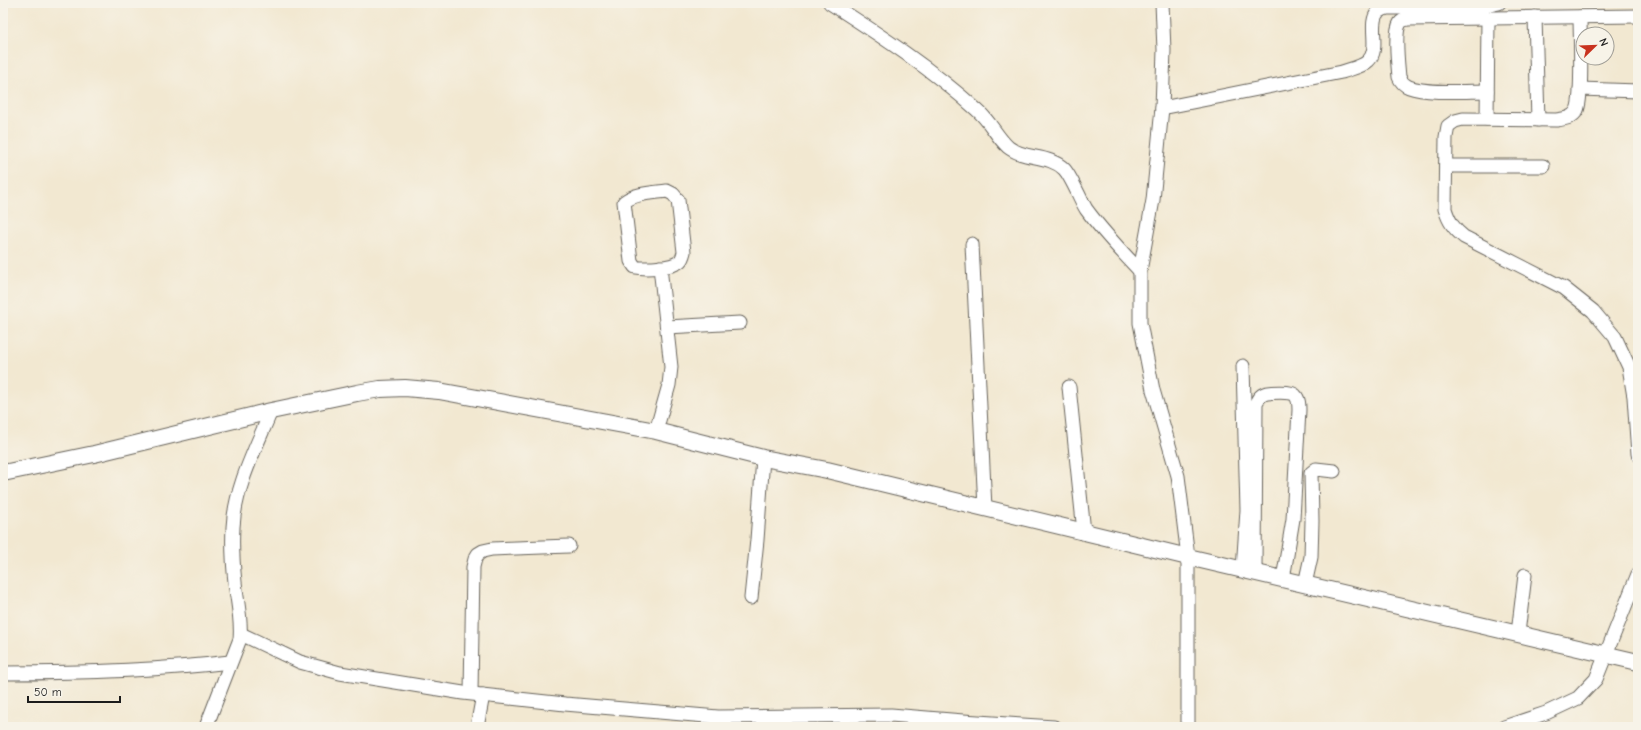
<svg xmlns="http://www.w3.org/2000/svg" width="1641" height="730" viewBox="0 0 1641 730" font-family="'Comic Neue',sans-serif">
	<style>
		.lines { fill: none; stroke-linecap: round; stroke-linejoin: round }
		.minor-casing { stroke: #67635b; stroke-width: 15 }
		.major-casing { stroke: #67635b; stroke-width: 18 }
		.minor { stroke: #fff; stroke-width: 13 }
		.major { stroke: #fff; stroke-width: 16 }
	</style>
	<rect width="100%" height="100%" fill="#f7f3e8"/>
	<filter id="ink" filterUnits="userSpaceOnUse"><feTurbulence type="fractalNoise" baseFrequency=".025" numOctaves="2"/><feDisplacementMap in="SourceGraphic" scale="8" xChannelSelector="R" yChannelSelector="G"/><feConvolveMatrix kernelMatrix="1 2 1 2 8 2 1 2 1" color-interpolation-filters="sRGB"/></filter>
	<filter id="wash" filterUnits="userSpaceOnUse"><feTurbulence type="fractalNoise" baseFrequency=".012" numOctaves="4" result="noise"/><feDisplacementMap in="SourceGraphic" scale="16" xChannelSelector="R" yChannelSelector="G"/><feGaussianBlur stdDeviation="0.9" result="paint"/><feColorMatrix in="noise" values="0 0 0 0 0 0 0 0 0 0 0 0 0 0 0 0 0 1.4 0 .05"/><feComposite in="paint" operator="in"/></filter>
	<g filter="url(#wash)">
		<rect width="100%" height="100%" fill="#f2e8d1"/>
	</g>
	<g filter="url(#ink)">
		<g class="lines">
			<g class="minor-casing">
				<g id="minor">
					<path d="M830 3C880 35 933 70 977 110 990 121 996 136 1008 147 1024 160 1049 154 1064 169 1071 176 1080 199 1086 209 1102 231 1121 251 1140 271"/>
					<path d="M1162 3 1164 50 1162 108 1153 200 1140 271V323L1153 390 1178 476 1188 557V727"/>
					<path d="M1535 17 1538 120"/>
					<path d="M1580 17C1580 35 1583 97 1577 110 1573 118 1564 119 1556 120L1463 119 1455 121 1448 126 1446 137 1445 209C1449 222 1454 229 1464 237L1564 288 1593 311 1615 337 1629 367 1634 397 1638 454"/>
					<path d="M1580 89 1638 91"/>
					<path d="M1487 91C1467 91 1427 94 1409 87 1404 85 1401 82 1399 77 1398 65 1394 32 1400 23 1402 20 1404 20 1408 19L1638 16"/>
					<path d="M1162 108 1342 72C1350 69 1362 67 1368 61 1381 49 1367 23 1378 12 1380 10 1384 9 1387 8H1476L1499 3"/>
					<path d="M1487 119 1488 18"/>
					<path d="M1446 166H1543"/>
					<path d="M667 191 673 194 678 200 684 252C683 256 682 259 680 261 673 268 645 269 635 267L631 261 624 202C635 193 653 193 667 191Z"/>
					<path d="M972 244 985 508"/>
					<path d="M667 327 740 323"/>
					<path d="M1243 366 1247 510 1243 570"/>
					<path d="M1069 387 1084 532"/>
					<path d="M656 431 669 385 671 367 660 267"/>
					<path d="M1255 572 1256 403C1258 399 1259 396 1264 394 1269 392 1292 391 1295 395 1299 399 1299 405 1299 410L1293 519 1283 579"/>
					<path d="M1305 584 1311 557 1312 521 1311 473 1316 469 1334 471"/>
					<path d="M751 598 757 540 763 458"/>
					<path d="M1518 633 1525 575"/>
					<path d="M241 634 300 662 340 673 463 693 565 704 718 717 891 715 963 721 1054 727"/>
					<path d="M3 673C79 673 155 671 230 662"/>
					<path d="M471 693 473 567 475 559 478 554 483 551 492 549 569 546"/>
					<path d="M206 727 240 639C242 620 237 601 235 582 233 564 232 545 233 527 235 487 256 448 271 411"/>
					<path d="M477 727 483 695"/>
					<path d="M1504 727 1546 713 1578 698 1596 679 1638 574"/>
				</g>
			</g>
			<g class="major-casing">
				<path id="major" d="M3 473 94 454 271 411 357 393 380 389 405 388 439 391 656 431 763 458 827 470 1188 557 1638 662"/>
			</g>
			<use href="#minor" class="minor"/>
			<use href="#major" class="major"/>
		</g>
	</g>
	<rect width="1641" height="730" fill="none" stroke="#f7f3e8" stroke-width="16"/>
	<g transform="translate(1595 46) rotate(67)"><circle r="19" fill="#f7f3e8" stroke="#9f9d96"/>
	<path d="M0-3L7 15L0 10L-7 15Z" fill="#c8321e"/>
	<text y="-6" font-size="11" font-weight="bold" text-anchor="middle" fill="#1c1c1c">N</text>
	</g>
	<path d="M28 696v6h92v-6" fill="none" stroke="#1c1c1c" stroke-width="2"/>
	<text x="34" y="696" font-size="12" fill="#1c1c1c" stroke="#f7f3e8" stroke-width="3" paint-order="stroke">50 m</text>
</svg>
